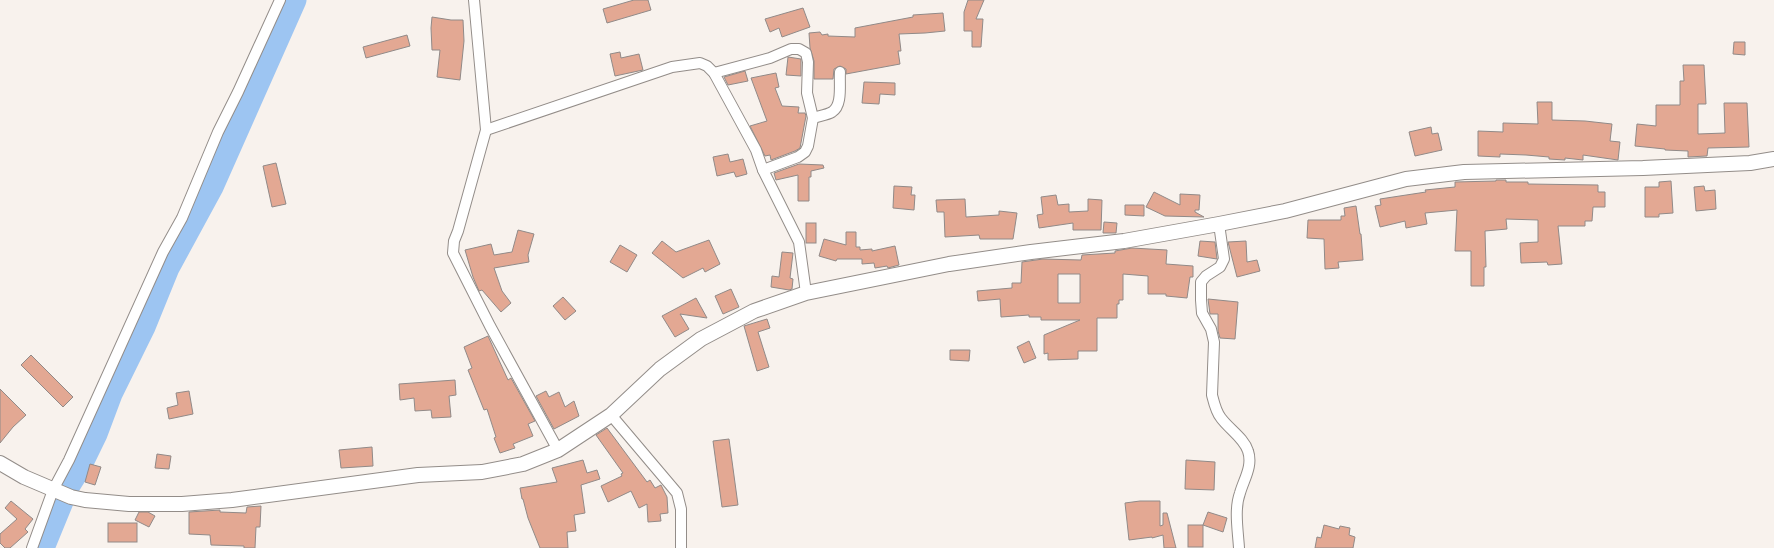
<svg xmlns="http://www.w3.org/2000/svg" width="1774" height="548" viewBox="0 0 1774 548" font-family="'Times New Roman',serif">
	<style>
		.lines { fill: none; stroke-linecap: round; stroke-linejoin: round }
		.river { stroke: #9dc5f2; stroke-width: 23 }
		.building { fill: #e3a893; stroke: #918a88; fill-rule: evenodd }
		.street-casing { stroke: #938d89; stroke-width: 12 }
		.secondary-casing { stroke: #938d89; stroke-width: 16 }
		.street { stroke: #fff; stroke-width: 10 }
		.secondary { stroke: #fff; stroke-width: 14 }
	</style>
	<rect width="100%" height="100%" fill="#f8f2ed"/>
	<g class="lines">
		<path class="river" d="M43 548 68 487 78 471 96 434 111 394 144 327 168 268 212 187 295 0"/>
	</g>
	<g class="building">
		<path d="M634 0H648L651 10 607 23 603 9Z"/>
		<path d="M968 0H984L976 19H983L981 47H972V31H964V12Z"/>
		<path d="M803 8 810 27 782 37 779 28 770 32 765 19Z"/>
		<path d="M943 13 945 31 925 33 899 34 901 51H898L900 64 846 74V69L840 66 834 69 833 79H814V61L810 48 809 33 820 32 822 35 828 34V36L855 37V28L913 17V15Z"/>
		<path d="M432 17 451 20H463L464 41 460 80 437 77 440 50H432L431 28Z"/>
		<path d="M407 35 410 46 366 58 363 47Z"/>
		<path d="M1734 42H1745V55L1733 54Z"/>
		<path d="M620 52 621 58 639 54 643 70 615 76 610 54Z"/>
		<path d="M788 57 801 59V76L786 75Z"/>
		<path d="M1683 65H1704L1706 104H1698V134L1725 133 1724 103H1747L1749 147 1708 148 1707 156 1688 157V151L1665 150V149L1635 146 1637 124 1656 126V105H1680V81H1684Z"/>
		<path d="M745 71 748 81 728 85 724 77Z"/>
		<path d="M776 73 779 87 775 88 782 106 799 107 798 113H805L806 116 800 148 795 151 771 160 770 155 765 156 750 126 767 121 751 78Z"/>
		<path d="M864 82 895 83V95L880 94 879 104 862 103Z"/>
		<path d="M1537 102H1552V120L1585 121 1612 124 1610 141 1620 142 1618 160 1583 155V160L1565 158V160L1549 159V157L1526 155 1500 154V157L1478 156V131L1503 132V123L1538 124Z"/>
		<path d="M1431 127 1432 134 1438 133 1442 150 1415 156 1409 132Z"/>
		<path d="M728 154 730 162 743 159 747 174 736 177 734 172 717 176 713 157Z"/>
		<path d="M276 163 286 204 272 207 263 166Z"/>
		<path d="M799 164 823 165 824 168 811 171V177H809V201H798V175L776 180 774 173Z"/>
		<path d="M1496 180H1506V182H1528V184L1598 185V192H1605V207H1593L1592 221H1585V226H1558L1562 264 1548 265 1547 262 1521 263 1520 243 1538 242V220L1506 219 1507 229 1485 231 1486 267H1484V286H1471V251H1455L1457 210 1425 213 1427 224 1406 228 1405 221 1380 227 1375 206 1381 205 1380 199 1426 192 1425 190 1455 187V182L1496 181Z"/>
		<path d="M1671 181 1673 213 1659 214V217H1645V187H1659V182Z"/>
		<path d="M894 186 912 187 911 195H915L914 210 893 208Z"/>
		<path d="M1704 186 1705 191 1715 190 1716 209 1696 211 1694 187Z"/>
		<path d="M1154 192 1180 205V194L1200 195 1199 210H1195V212L1204 217 1165 216 1146 207Z"/>
		<path d="M1056 195 1058 205 1069 204V212L1088 211V199L1102 200 1101 230H1073V223L1039 228 1037 215 1043 214 1041 197Z"/>
		<path d="M965 199 966 217 999 215V211L1017 213 1013 239H980L979 235 945 237 944 212H937L936 200Z"/>
		<path d="M1125 205H1144V216L1125 215Z"/>
		<path d="M1356 206 1360 234H1361L1363 260 1338 262 1339 268 1325 269 1324 239 1307 238 1308 220H1341V216H1345L1344 208Z"/>
		<path d="M1104 222 1117 223 1116 233H1103Z"/>
		<rect x="806" y="223" width="10" height="20"/>
		<path d="M518 230 534 234 528 255 529 262 494 268 502 291 511 303 501 312 482 290 479 291 473 277 465 250 491 244 494 255 512 252Z"/>
		<path d="M846 232H856V247H860V250L872 249V251L895 246 899 265 888 268 887 266 875 268 874 263 862 264V259H837L836 261 819 256 824 239 846 245Z"/>
		<path d="M709 240 720 264 705 272 703 268 683 278 652 253 662 241 676 252Z"/>
		<path d="M1200 241 1215 242 1217 259 1198 256Z"/>
		<path d="M1246 241 1247 262 1257 260 1260 271 1237 277 1228 242Z"/>
		<path d="M620 245 637 255 627 272 610 262Z"/>
		<path d="M1132 248 1167 250 1166 264 1193 266V277H1190L1187 298 1166 296V294H1148V276L1123 274V300H1119V304H1117V318H1097V351H1078V359L1048 360V353L1044 354V335L1080 320H1041V317H1029V315L1001 317 1000 299 978 301 977 291 1012 288V283H1021L1022 262 1043 259 1081 260 1082 255 1115 253V251ZM1058 274H1080V303H1058Z"/>
		<path d="M782 252 793 253 790 278 793 279 792 289 789 290 771 287 772 276 779 277Z"/>
		<path d="M731 289 739 307 723 314 715 296Z"/>
		<path d="M563 297 576 311 565 320 553 306Z"/>
		<path d="M696 298 707 318 680 314 689 329 675 337 662 316Z"/>
		<path d="M1208 299 1238 302 1235 339 1220 338 1218 331V314H1210Z"/>
		<path d="M767 319 770 328 758 332 769 367 757 371 744 326Z"/>
		<path d="M488 336 508 380 511 378 535 421 528 424 533 436 513 444 515 448 500 453 494 438 496 437 487 409 484 410 468 370 472 368 464 347Z"/>
		<path d="M1029 341 1036 358 1024 363 1017 347Z"/>
		<path d="M950 350H970L969 361 950 360Z"/>
		<path d="M31 355 73 397 63 407 21 365Z"/>
		<path d="M455 380 456 395 449 396 451 417 432 418 431 410 415 411 414 398 400 400 399 384Z"/>
		<path d="M0 389 26 415 13 427 0 443Z"/>
		<path d="M189 391 193 414 169 419 167 408 178 405 176 393Z"/>
		<path d="M546 391 549 397 559 392 565 407 574 401 579 416 554 429 536 396Z"/>
		<path d="M607 428 647 482 650 480 655 488 661 485 667 497 668 513 660 514 661 521 648 522 647 504 639 508 631 491 608 502 601 486 622 476 621 474 623 473 596 435Z"/>
		<path d="M729 439 738 505 722 507 713 441Z"/>
		<path d="M372 447 373 466 341 468 339 450Z"/>
		<path d="M157 454 171 456 169 469 155 468Z"/>
		<path d="M583 460 587 473 597 470 600 479 581 485 585 513 574 515 576 531 567 532 568 548H540L528 518 523 499H522L520 488 557 482 552 468Z"/>
		<path d="M1186 460 1215 462 1214 490 1185 489Z"/>
		<path d="M90 464 101 467 95 485 85 482Z"/>
		<path d="M11 501 33 519 25 529 28 532 10 548H5L0 543V534L17 519 5 508Z"/>
		<path d="M1140 501H1160V526L1163 525V513H1167L1176 548H1164L1163 535 1152 538V537L1129 540 1125 503Z"/>
		<path d="M261 506 260 527H256L255 548H244V546L211 545 210 535 189 534V512L220 510V512L246 513 247 507Z"/>
		<path d="M139 512H148L155 516 149 527 135 520Z"/>
		<path d="M1208 512 1227 518 1223 532 1203 525Z"/>
		<rect x="108" y="523" width="29" height="19"/>
		<rect x="1188" y="525" width="15" height="22"/>
		<path d="M1324 525 1339 529 1340 526 1350 528 1349 535 1355 537 1353 548H1315L1317 537 1321 538Z"/>
	</g>
	<g class="lines">
		<g class="street-casing">
			<g id="street">
				<path d="M474 0 486 130 458 231 454 241 453 253 490 326 558 450"/>
				<path d="M714 73 770 58 791 49H799L806 53 808 62 807 93 813 118 808 146 805 152 798 157 763 170"/>
				<path d="M813 118C819 116 827 115 832 112 843 105 839 84 840 72"/>
				<path d="M486 130 672 67 700 63 707 66 714 73 756 150 763 170 799 242 806 293"/>
				<path d="M1219 224 1224 259 1220 267 1206 276 1201 282V300L1202 313 1211 329 1214 342 1212 395C1214 403 1216 412 1221 418 1229 429 1244 438 1248 451 1253 466 1244 479 1240 493 1234 509 1238 531 1239 548"/>
				<path d="M611 415 677 493 681 509V548"/>
				<path d="M32 548 53 490 69 460 163 252 182 218 218 132 238 92 280 0"/>
			</g>
		</g>
		<g class="secondary-casing">
			<path id="secondary" d="M0 463 24 477 71 497 85 500 129 504H182L232 500 418 475 482 472 523 464 558 450 611 415 660 369 701 339 754 311 806 293 949 264 1031 252 1124 241 1219 224 1285 211 1406 179 1464 172 1643 168 1750 163 1774 159"/>
		</g>
		<use href="#street" class="street"/>
		<use href="#secondary" class="secondary"/>
	</g>
</svg>
